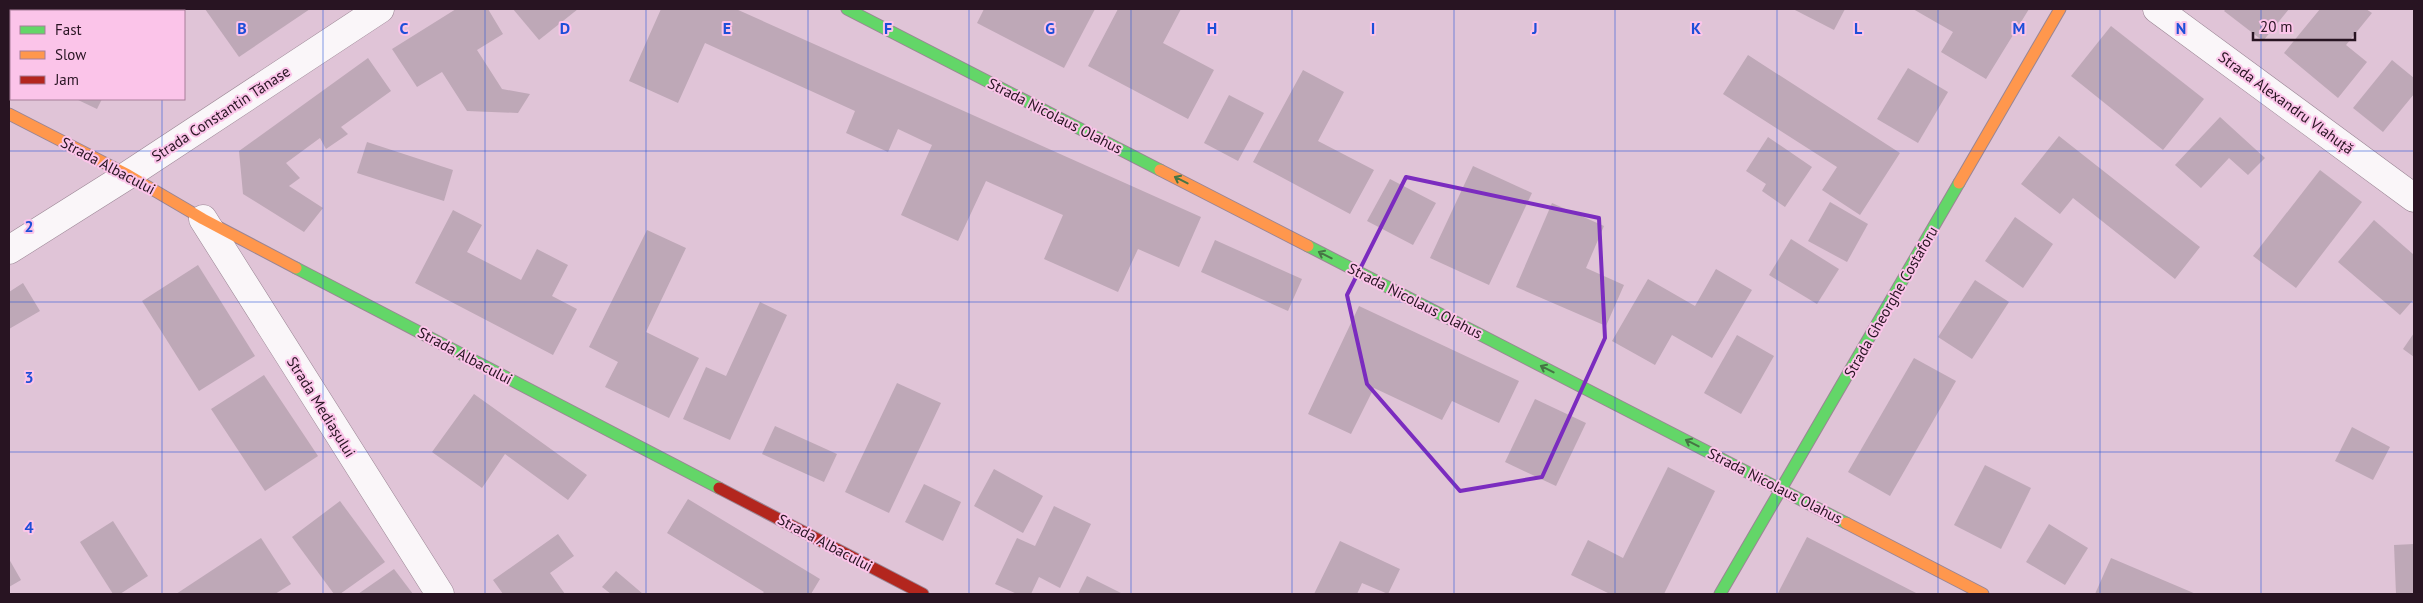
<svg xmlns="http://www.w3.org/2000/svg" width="2423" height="603" viewBox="0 0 2423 603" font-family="'PT Sans',sans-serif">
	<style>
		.building { fill: #bea8b7 }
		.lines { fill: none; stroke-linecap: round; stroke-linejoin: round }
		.street-casing { stroke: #9a8594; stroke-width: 29 }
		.fast-casing { stroke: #9a8594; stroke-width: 13 }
		.slow-casing { stroke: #9a8594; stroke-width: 13 }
		.jam-casing { stroke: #9a8594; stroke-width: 13 }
		.street { stroke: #faf6f9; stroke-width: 28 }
		.fast { stroke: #63d668; stroke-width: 11 }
		.slow { stroke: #ff974d; stroke-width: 11 }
		.jam { stroke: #b3261e; stroke-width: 11 }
		.oneway { stroke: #467545 }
		.marked { fill: none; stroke: #7b2cbf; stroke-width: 4; stroke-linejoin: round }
		.grid { fill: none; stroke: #1d4ed8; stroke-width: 1; stroke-opacity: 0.55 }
		.labels { text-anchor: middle; stroke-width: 4; stroke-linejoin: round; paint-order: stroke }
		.street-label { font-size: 15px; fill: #281422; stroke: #fbc4e9 }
		.grid-label { font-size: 16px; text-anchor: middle; font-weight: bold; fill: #1d4ed8; stroke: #fbc4e9; stroke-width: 4; stroke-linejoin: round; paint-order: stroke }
	</style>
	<rect width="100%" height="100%" fill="#e0c4d7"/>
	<g class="building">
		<path d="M96 9H127L129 11H97Z"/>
		<path d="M205 9H310L239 57Z"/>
		<path d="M456 9H488L503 34 477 50 502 89 530 94 518 113 467 111 442 72 417 87 392 49Z"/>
		<path d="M513 9H578L539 40Z"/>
		<path d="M661 9H736L1201 217 1179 267 1138 249 1118 292 1044 259 1063 215 986 181 958 241 901 215 932 145 898 129 888 152 846 133 855 111 705 43 678 103 629 81Z"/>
		<path d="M984 9H1095L1064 68 977 23Z"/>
		<path d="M1118 9H1181L1163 43 1214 70 1188 119 1088 66Z"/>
		<path d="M1793 9H1845L1834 30Z"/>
		<path d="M1913 9H2029L1986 79 1941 52 1953 32Z"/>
		<path d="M2226 9H2289L2263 41 2224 11Z"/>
		<path d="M2320 9H2366L2372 13 2346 45 2367 62 2338 98 2284 53Z"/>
		<path d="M2111 26 2204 99 2163 150 2071 76Z"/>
		<path d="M1748 55 1900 153 1860 215 1822 190 1837 167 1723 94Z"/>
		<path d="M368 58 391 91 341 127 348 134 326 149 320 138 286 163 300 178 289 186 323 208 304 232 243 194 239 151Z"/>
		<path d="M2392 60 2414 78V94L2383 132 2353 108Z"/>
		<path d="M1908 68 1948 92 1918 143 1877 119Z"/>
		<path d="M1303 70 1344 92 1318 141 1374 170 1350 214 1253 162Z"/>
		<path d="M1229 95 1264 113 1238 161 1204 143Z"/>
		<path d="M76 99H102L97 109Z"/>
		<path d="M2220 117 2265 158 2248 175 2229 158 2201 188 2175 165Z"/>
		<path d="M2059 136 2200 247 2175 279 2073 198 2060 214 2021 184Z"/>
		<path d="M1768 137 1812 167 1785 207 1762 191 1766 184 1746 171Z"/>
		<path d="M367 142 453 170 444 201 357 173Z"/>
		<path d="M1473 166 1532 193 1489 285 1430 258Z"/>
		<path d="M2320 170 2362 202 2296 288 2253 256Z"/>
		<path d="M1390 179 1436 203 1413 245 1367 221Z"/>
		<path d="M1830 202 1868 224 1847 262 1808 241Z"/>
		<path d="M1552 203 1604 226 1586 268 1624 285 1606 326 1516 287Z"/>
		<path d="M453 210 482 225 467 252 521 280 537 249 568 265 552 296 577 309 553 355 415 283Z"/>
		<path d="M2015 217 2053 244 2023 288 1985 261Z"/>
		<path d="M2374 220 2414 255V299L2400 315 2338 262Z"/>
		<path d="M647 230 686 248 646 332 699 358 669 418 605 387 618 362 589 347Z"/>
		<path d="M1791 239 1839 269 1817 304 1769 275Z"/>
		<path d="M1215 240 1302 279 1288 311 1201 272Z"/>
		<path d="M198 265 255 356 199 391 142 301Z"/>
		<path d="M1716 269 1752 290 1712 358 1672 335 1655 365 1612 341 1648 279 1695 306Z"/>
		<path d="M1975 280 2009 302 1972 359 1938 337Z"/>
		<path d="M23 283 40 311 9 329V292Z"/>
		<path d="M760 302 787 315 730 440 683 419 706 367 726 376Z"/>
		<path d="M1359 306 1519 381 1499 423 1452 401 1442 420 1374 388 1351 434 1308 414Z"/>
		<path d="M2414 333V357L2403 349Z"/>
		<path d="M1737 335 1774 356 1741 414 1704 393Z"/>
		<path d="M1914 358 1956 381 1890 496 1848 472Z"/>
		<path d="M264 375 318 456 265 491 211 409Z"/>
		<path d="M897 383 941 403 889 513 845 492Z"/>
		<path d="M474 394 587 475 568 500 505 454 482 488 432 452Z"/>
		<path d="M1535 399 1586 423 1556 486 1505 462Z"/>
		<path d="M775 426 837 454 824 482 762 454Z"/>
		<path d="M2352 427 2390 447 2373 480 2335 461Z"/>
		<path d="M1985 465 2031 488 2001 549 1954 525Z"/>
		<path d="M1668 467 1715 491 1664 594H1610L1571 575 1588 540 1623 558Z"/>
		<path d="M994 469 1043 496 1023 533 974 506Z"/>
		<path d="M924 484 961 502 943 541 905 522Z"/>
		<path d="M688 499 820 579 811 594H762L764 592 667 533Z"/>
		<path d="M340 501 385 562 340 594H334L292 537Z"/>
		<path d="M1054 506 1091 524 1060 588 1039 577 1031 594H1017L995 584 1017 538 1035 546Z"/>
		<path d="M113 521 148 576 120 594H113L80 542Z"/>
		<path d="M2049 524 2088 548 2065 585 2026 562Z"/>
		<path d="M558 534 574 556 550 573 565 594H503L493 580Z"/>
		<path d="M1807 537 1918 594 1778 593Z"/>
		<path d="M261 538 291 584 275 594H176Z"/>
		<path d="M1340 541 1400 569 1388 594 1362 583 1357 594H1314Z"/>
		<path d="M2414 544V594H2396L2394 545Z"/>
		<path d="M2111 558 2196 594H2095Z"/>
		<path d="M9 559 21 580 9 587Z"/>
		<path d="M394 569 413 594H358Z"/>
		<path d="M616 571 643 594H611L602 587Z"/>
		<path d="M1087 576 1123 594H1078Z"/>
	</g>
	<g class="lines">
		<g class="street-casing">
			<g id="street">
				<path d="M2157 9 2414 198"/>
				<path d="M203 219 440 594"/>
				<path d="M9 250 128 175 380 9"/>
			</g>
		</g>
		<g class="fast-casing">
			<g id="fast">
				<path d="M847 9 1160 170"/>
				<path d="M1308 246 1846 523"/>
				<path d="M296 268 719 488"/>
				<path d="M1720 594 1959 183"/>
			</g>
		</g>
		<g class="slow-casing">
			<g id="slow">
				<path d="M9 114 128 175 203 219 296 268"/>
				<path d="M1160 170 1308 246"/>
				<path d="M1959 183 2060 9"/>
				<path d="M1846 523 1983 594"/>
			</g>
		</g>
		<g class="jam-casing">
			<path id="jam" d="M719 488 923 594"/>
		</g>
		<use href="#street" class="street"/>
		<use href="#fast" class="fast"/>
		<use href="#slow" class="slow"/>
		<use href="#jam" class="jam"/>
	</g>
	<defs><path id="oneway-shaft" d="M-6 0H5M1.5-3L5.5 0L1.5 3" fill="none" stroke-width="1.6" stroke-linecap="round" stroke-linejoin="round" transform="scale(1.25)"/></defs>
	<g class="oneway">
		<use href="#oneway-shaft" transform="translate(1181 180) rotate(-153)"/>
		<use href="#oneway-shaft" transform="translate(1325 255) rotate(-153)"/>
		<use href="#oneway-shaft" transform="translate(1547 369) rotate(-153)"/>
		<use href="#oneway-shaft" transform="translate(1692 443) rotate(-153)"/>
	</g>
	<path class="marked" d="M1406 177 1599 218 1605 338 1542 477 1460 491 1367 384 1347 295Z"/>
	<path class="grid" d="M162 9V11M323 9V594M485 9V594M646 9V594M808 9V594M969 9V594M1131 9V594M1292 9V594M1454 9V594M1615 9V594M1777 9V594M1938 9V594M2100 9V594M2261 9V594M162 99V594M9 151H2414M9 302H2414M9 452H2414"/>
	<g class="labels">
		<g class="street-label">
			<text transform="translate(2286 103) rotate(36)" y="5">Strada Alexandru Vlahuță</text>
			<text transform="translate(221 114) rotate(-33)" y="5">Strada Constantin Tănase</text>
			<text transform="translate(1055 116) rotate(27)" y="5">Strada Nicolaus Olahus</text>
			<text transform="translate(108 166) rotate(28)" y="5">Strada Albacului</text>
			<text transform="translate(1415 301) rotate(27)" y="5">Strada Nicolaus Olahus</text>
			<text transform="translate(1891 302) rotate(-60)" y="5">Strada Gheorghe Costaforu</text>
			<text transform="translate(465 356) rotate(28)" y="5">Strada Albacului</text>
			<text transform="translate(321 407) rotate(58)" y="5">Strada Mediașului</text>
			<text transform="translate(1775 486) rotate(27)" y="5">Strada Nicolaus Olahus</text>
			<text transform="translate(825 543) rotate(28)" y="5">Strada Albacului</text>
		</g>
	</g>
	<g class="grid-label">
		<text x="242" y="34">B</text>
		<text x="404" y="34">C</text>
		<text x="565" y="34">D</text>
		<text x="727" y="34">E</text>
		<text x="888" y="34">F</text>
		<text x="1050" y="34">G</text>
		<text x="1212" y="34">H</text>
		<text x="1373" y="34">I</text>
		<text x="1535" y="34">J</text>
		<text x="1696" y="34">K</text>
		<text x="1858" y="34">L</text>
		<text x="2019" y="34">M</text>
		<text x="2181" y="34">N</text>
		<text x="29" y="232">2</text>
		<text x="29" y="383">3</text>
		<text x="29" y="533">4</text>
	</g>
	<rect width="2423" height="603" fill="none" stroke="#281422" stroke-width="20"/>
	<rect x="10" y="10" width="175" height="90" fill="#fbc4e9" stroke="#a77e99"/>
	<rect x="20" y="26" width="25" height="8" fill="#63d668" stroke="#a77e99"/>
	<text x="55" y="35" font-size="15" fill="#281422">Fast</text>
	<rect x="20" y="51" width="25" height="8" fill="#ff974d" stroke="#a77e99"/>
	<text x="55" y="60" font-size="15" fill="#281422">Slow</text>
	<rect x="20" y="76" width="25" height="8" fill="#b3261e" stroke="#a77e99"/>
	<text x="55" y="85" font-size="15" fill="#281422">Jam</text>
	<path d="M2253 32v8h102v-8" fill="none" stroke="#281422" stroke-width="2.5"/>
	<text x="2260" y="32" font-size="15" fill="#281422" stroke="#fbc4e9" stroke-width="4" paint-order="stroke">20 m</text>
</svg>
